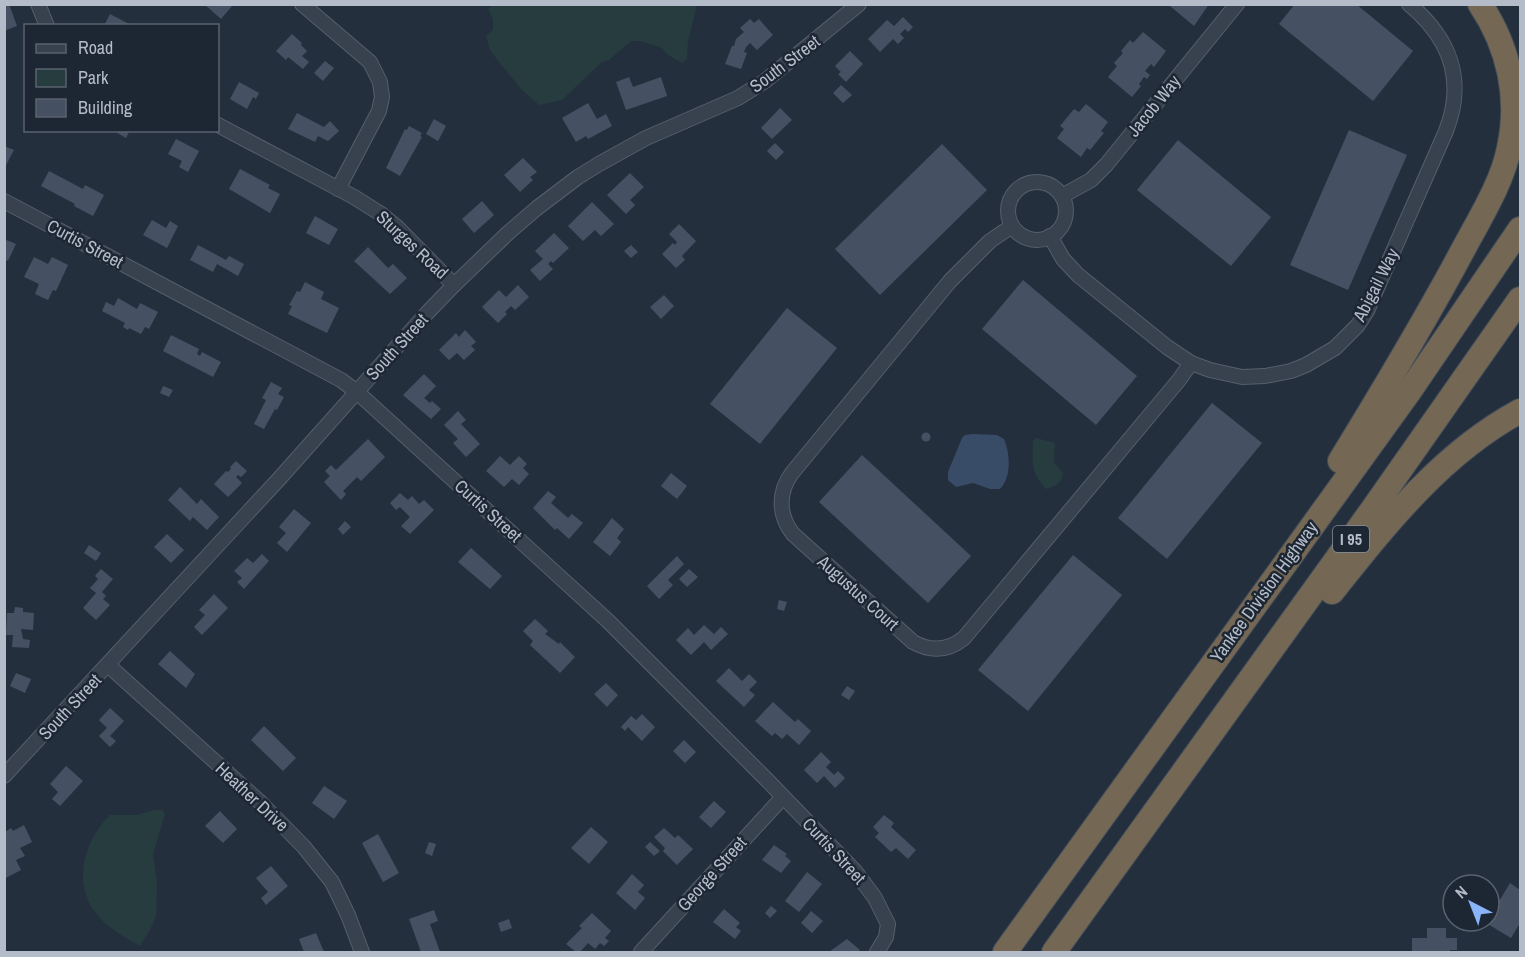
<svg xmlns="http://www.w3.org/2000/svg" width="1525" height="957" viewBox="0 0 1525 957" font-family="'Archivo Narrow',sans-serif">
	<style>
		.green { fill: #263c3f }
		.water { fill: #394c67 }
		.building { fill: #455162 }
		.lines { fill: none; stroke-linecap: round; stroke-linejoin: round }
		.street-casing { stroke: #565f6c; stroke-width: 16 }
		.highway-casing { stroke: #434c59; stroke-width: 26 }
		.street { stroke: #38414e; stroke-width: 14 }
		.highway { stroke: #746855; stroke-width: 24 }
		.labels { text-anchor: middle; stroke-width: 5; stroke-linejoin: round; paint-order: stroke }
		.shield { fill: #1d2633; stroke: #878f9c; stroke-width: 1.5 }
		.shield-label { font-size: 16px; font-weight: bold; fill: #b4bcc9 }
		.street-label { font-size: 18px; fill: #b4bcc9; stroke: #1d2633 }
	</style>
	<rect width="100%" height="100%" fill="#242f3e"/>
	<g class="green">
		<path d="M493 5V4L697 5 688 41 687 59 682 63 668 55 662 48 640 41H631L609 60 602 62 562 100 539 105 521 89 499 62 490 50 486 36 493 30V19L488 9Z"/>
		<path d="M1036 438 1055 443 1054 462 1063 473C1062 483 1055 487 1046 489 1031 472 1032 463 1033 441Z"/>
		<path d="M153 810H162L165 814 153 854 157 883 156 916 150 930 140 946C124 937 106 927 95 912 72 881 85 840 110 815H138Z"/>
	</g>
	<path class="water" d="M972 434 997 435 1004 439C1010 453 1012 477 1000 489H990L973 483 956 487 948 480V472L962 438 965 435Z"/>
	<g class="building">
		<path d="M4 4H9L17 26 4 31Z"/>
		<path d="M204 4H230L232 6 221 19Z"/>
		<path d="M1172 4H1209L1194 26 1170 6Z"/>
		<path d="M1295 4H1356L1413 51 1373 101 1279 24Z"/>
		<path d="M110 14 133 26H104Z"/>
		<path d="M903 17 913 27 908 32 905 29 900 34 904 38 898 44 893 39 880 52 868 39 887 20 894 26Z"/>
		<path d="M750 19 754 23 759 19 773 35 757 50 750 43 746 47 744 52 747 53 741 69 725 64 732 46H734L736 39 744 32 740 28Z"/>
		<path d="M1143 32 1166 51 1154 67 1151 64 1145 71 1150 75 1147 79 1144 77 1139 84 1141 86 1132 97 1108 77 1117 66 1114 63 1123 53 1121 51 1130 40 1133 43Z"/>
		<path d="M292 34 302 43 301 45 307 51 302 56 309 62 303 69 288 57 286 60 276 51Z"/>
		<path d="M850 51 863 64 846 82 838 74 841 72 835 66Z"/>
		<path d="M325 61 334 68 323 81 314 73Z"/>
		<path d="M629 77 633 87 661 77 667 96 626 110 616 82Z"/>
		<path d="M239 82 259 93 256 99 253 97 247 109 230 99Z"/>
		<path d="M841 85 852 95 843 103 833 93Z"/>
		<path d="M588 103 597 119 606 114 612 126 588 139 586 136 576 142 562 118Z"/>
		<path d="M1086 104 1108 122 1101 131 1104 133 1090 150 1087 148 1081 157 1057 138 1064 129 1060 126 1074 109 1079 112Z"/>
		<path d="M780 108 792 120 772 139 761 128Z"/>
		<path d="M297 113 324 127 330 121 339 131 328 141 318 136 315 142 288 129Z"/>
		<path d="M434 119 446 126 438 141 426 134Z"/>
		<path d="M409 126 422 133 420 136 422 137 400 176 386 168 405 129 407 130Z"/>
		<path d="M112 130H130L126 138Z"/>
		<path d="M1349 130 1407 155 1348 290 1290 265Z"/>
		<path d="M176 139 199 151 188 172 179 167 182 161 168 154Z"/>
		<path d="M1178 140 1271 217 1231 266 1137 190Z"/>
		<path d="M775 143 784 152 776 160 767 151Z"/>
		<path d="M942 144 987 190 880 295 835 249Z"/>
		<path d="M4 146 14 150 4 169Z"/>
		<path d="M523 158 537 172 530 177 533 180 520 192 504 175Z"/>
		<path d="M240 169 270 185 268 188 280 194 270 213 229 189Z"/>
		<path d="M49 171 83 189 85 185 104 195 93 216 74 206 75 204 41 186Z"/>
		<path d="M630 173 644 187 630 200 635 205 626 214 607 195Z"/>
		<path d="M482 201 494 215 474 233 462 219Z"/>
		<path d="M592 202 614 224 601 236 595 230 583 241 568 226Z"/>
		<path d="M315 216 338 229 329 245 306 233Z"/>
		<path d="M152 220 166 228 170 221 178 226 167 248 143 235Z"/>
		<path d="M679 224 696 241 682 256 685 260 676 268 662 254 673 243 675 245 677 242 669 234Z"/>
		<path d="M554 233 569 248 553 263 551 261 548 264 553 269 540 281 530 270 543 259 535 251Z"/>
		<path d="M4 239 16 244 8 261 4 259Z"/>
		<path d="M198 245 226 260 229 256 244 264 238 276 217 264 213 272 190 260Z"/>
		<path d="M631 245 638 252 631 258 624 251Z"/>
		<path d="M368 247 388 268 393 264 407 278 390 294 354 261Z"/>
		<path d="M34 257 48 264 52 257 68 265 56 291 53 290 48 300 35 294 39 284 24 277Z"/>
		<path d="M1023 280 1137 376 1096 425 982 329Z"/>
		<path d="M305 282 324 292 321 299 339 308 327 333 288 314 292 306 289 305 297 291 300 292Z"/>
		<path d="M518 285 529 297 515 310 511 306 505 312 507 314 498 323 482 307 499 290 506 297Z"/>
		<path d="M664 295 674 306 661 319 650 307Z"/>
		<path d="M118 298 137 309 140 303 158 312 149 329 145 327 141 334 129 328 128 330 123 327 125 323 102 311 106 302 114 306Z"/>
		<path d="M787 308 837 348 760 444 710 404Z"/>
		<path d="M465 330 476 342 471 346 475 350 464 360 457 353 449 360 439 350 456 333 459 337Z"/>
		<path d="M171 335 199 349 197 354 200 356 202 352 221 362 213 377 163 351Z"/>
		<path d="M424 374 436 386 424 398 430 403 432 401 441 409 431 419 403 395Z"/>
		<path d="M271 382 282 388 278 394 284 397 277 410 275 409 264 429 254 424 266 400 262 398Z"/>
		<path d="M163 386 173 390 169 397 160 393Z"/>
		<path d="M1212 403 1262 443 1167 559 1118 518Z"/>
		<path d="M458 411 466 420 461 424 480 444 466 457 453 443 458 439 444 425Z"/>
		<circle cx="926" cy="437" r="4.5"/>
		<path d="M368 439 385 457 361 481 357 477 343 491 346 494 341 500 324 482 330 476 325 471 331 465 336 470Z"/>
		<path d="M862 455 971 556 928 603 819 502Z"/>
		<path d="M500 456 510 465 519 456 527 464 523 468 529 474 519 485 512 479 504 487 486 471Z"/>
		<path d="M236 461 247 471 241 477 238 475 236 477 242 483 228 497 214 484 226 471 228 472 231 469 230 467Z"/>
		<path d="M671 473 687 486 677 499 661 486Z"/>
		<path d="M180 487 197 504 201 499 219 517 207 530 193 517 190 521 168 500Z"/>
		<path d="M548 491 556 497 551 503 568 518 572 514 583 523 569 539 557 528 555 530 533 508Z"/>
		<path d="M400 493 408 500 412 496 419 504 424 500 434 510 410 534 401 526 410 517 400 507 396 510 390 503Z"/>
		<path d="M294 509 311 523 287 552 277 543 286 533 279 527Z"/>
		<path d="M612 518 624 529 617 538 621 542 610 556 593 542Z"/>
		<path d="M345 521 351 527 343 535 338 529Z"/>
		<path d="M167 534 184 550 171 563 154 547Z"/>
		<path d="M89 545 101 553 96 561 84 553Z"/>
		<path d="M471 548 502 576 490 589 458 562Z"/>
		<path d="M262 554 269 561 244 589 237 582 242 578 234 571 247 558 253 563Z"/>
		<path d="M1073 555 1122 595 1028 711 978 670Z"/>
		<path d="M677 556 684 564 668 580 673 585 659 599 647 586Z"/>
		<path d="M101 569 113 579 102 592 106 596 103 599 110 605 96 620 83 608 96 593 90 588 98 579 95 576Z"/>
		<path d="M689 569 698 577 687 587 679 579Z"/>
		<path d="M214 594 228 608 202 635 194 627 205 615 199 610Z"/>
		<path d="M779 600 787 602 784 611 777 609Z"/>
		<path d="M15 607 23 608V612L34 613 33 630 21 629 23 639 30 640 29 648 12 647 13 635H6L7 613H14Z"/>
		<path d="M535 619 548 631 545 634 559 644 560 642 575 657 560 673 530 645 533 641 523 631Z"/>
		<path d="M704 625 714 634 721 627 728 634 711 650 704 642 691 655 676 640 688 628 694 635Z"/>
		<path d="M170 651 195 674 186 688 158 664Z"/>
		<path d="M729 668 742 681 749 674 757 682 749 690 755 695 744 707 716 681Z"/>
		<path d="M16 673 31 679 25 693 10 686Z"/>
		<path d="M606 683 618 695 607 707 594 694Z"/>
		<path d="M847 686 855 691 849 700 841 695Z"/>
		<path d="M773 702 795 722 798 719 811 731 799 745 787 734 782 739 775 733 772 736 755 721Z"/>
		<path d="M110 708 124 721 110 736 116 741 110 747 99 736 107 728 99 720Z"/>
		<path d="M642 714 655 727 642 741 628 727 625 731 621 727 631 716 636 720Z"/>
		<path d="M264 726 296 758 283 771 251 740Z"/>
		<path d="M684 740 696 752 685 763 673 751Z"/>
		<path d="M821 752 831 762 826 767 834 775 838 771 845 778 835 788 824 776 817 783 804 770Z"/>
		<path d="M66 766 83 781 60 806 52 799 58 792 50 784Z"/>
		<path d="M324 786 347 801 334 819 312 803Z"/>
		<path d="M714 801 726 812 711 828 699 817Z"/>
		<path d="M220 811 237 829 223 843 205 826Z"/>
		<path d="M884 815 894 823 891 827 916 850 908 859 896 848 891 852 875 837 879 833 873 827Z"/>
		<path d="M24 825 32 842 20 848 25 856 16 860 21 870 4 879 5 832 11 828 13 831Z"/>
		<path d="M591 827 608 842 589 864 571 848Z"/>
		<path d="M664 828 675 838 678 835 693 849 677 865 663 851 665 848 654 837Z"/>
		<path d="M378 834 399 873 383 882 362 843Z"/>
		<path d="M429 842 436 844 432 856 425 853Z"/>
		<path d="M650 842 660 851 654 856 645 847Z"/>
		<path d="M774 845 787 854 785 856 791 861 781 873 762 860Z"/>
		<path d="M271 866 288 886 266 905 261 898 268 892 256 878Z"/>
		<path d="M807 872 822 884 799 912 785 901Z"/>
		<path d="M632 874 644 885 638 892 645 898 635 910 616 893Z"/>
		<path d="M1510 883 1520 890V923L1511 938 1486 923 1489 921V918Z"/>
		<path d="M771 906 777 911 770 918 765 913Z"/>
		<path d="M724 909 740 923 736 927 741 931 735 939 713 922Z"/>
		<path d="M434 910 438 921 430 924 440 952H421L409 919Z"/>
		<path d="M811 911 823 921 812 933 801 923Z"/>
		<path d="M592 913 611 931 605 938 609 941 604 946 600 943 595 949 588 943 580 952H576L566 944 582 928 579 926Z"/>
		<path d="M509 919 512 928 501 932 498 923Z"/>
		<path d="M1427 928H1446V938H1457V950H1450V952H1412V938H1427Z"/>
		<path d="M316 933 324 952H304L299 939Z"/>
		<path d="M847 939 860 950 858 952H829Z"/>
	</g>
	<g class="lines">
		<g class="street-casing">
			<g id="street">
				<path d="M38 4 47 26"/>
				<path d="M302 4 370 62 380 82 382 97 379 111 338 189"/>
				<path d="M218 125 354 197 381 214 398 228 454 285"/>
				<circle cx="1037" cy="211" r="29"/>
				<path d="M1062 196 1091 180 1106 165 1237 4"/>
				<path d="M4 201 341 380 357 392 608 621 767 780 855 871 875 898 888 924 886 937 877 952"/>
				<path d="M1012 226 990 241 950 281 792 473C778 492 778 515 793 534L913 642C931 652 948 651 964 638L1179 380 1191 363"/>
				<path d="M1050 236 1063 259 1078 275 1167 347 1191 363 1210 370 1242 377 1265 376 1291 371 1306 365 1335 348 1358 325 1367 311 1446 131C1466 80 1450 38 1409 4"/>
				<path d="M109 666 261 803 304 847 332 882 348 915 362 952"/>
				<path d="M4 776 279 479 427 313 454 285 508 233 537 208 578 177 599 164 646 138 738 98 765 81 859 4"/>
				<path d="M641 952 783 797"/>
			</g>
		</g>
		<g class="highway-casing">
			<g id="highway">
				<path d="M1340 461C1383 391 1425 321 1464 248 1480 218 1503 181 1509 148 1520 98 1509 47 1480 4"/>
				<path d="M1332 592C1387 523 1442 453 1520 411"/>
				<path d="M1005 952 1409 392 1520 229"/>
				<path d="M1054 952 1372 510 1520 299"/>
			</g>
		</g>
		<use href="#street" class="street"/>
		<use href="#highway" class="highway"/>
	</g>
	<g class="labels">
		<rect class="shield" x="1333" y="526" width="36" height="26" rx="4.5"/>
		<g class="shield-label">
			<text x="1351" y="545">I 95</text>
		</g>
		<g class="street-label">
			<text transform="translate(785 64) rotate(-37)" y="6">South Street</text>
			<text transform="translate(1154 106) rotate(-51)" y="6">Jacob Way</text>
			<text transform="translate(85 244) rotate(28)" y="6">Curtis Street</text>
			<text transform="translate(412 245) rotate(43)" y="6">Sturges Road</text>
			<text transform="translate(1376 285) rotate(-63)" y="6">Abigail Way</text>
			<text transform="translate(397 347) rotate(-48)" y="6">South Street</text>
			<text transform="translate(488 511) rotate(42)" y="6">Curtis Street</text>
			<text transform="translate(1264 592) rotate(-54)" y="6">Yankee Division Highway</text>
			<text transform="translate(858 593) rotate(42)" y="6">Augustus Court</text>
			<text transform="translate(70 707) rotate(-47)" y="6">South Street</text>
			<text transform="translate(252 797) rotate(43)" y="6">Heather Drive</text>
			<text transform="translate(834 851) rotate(47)" y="6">Curtis Street</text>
			<text transform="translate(712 874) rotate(-48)" y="6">George Street</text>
		</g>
	</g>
	<rect width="1525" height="957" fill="none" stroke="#b4bcc9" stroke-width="12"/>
	<rect x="24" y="24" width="195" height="108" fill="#1d2633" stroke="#59626f" stroke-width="1.5"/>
	<rect x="36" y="44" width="30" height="9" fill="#38414e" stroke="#59626f" stroke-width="1.5"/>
	<text x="78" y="54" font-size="18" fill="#b4bcc9">Road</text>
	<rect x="36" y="69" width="30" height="18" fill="#263c3f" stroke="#59626f" stroke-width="1.5"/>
	<text x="78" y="84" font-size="18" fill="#b4bcc9">Park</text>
	<rect x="36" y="99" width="30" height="18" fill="#455162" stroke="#59626f" stroke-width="1.5"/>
	<text x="78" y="114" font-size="18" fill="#b4bcc9">Building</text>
	<g transform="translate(1471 903) rotate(318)"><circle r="28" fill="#1d2633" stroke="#59626f" stroke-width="1.5"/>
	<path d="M0-4.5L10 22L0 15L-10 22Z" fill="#8ab4f8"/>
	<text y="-9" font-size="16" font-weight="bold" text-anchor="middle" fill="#b4bcc9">N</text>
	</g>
</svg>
